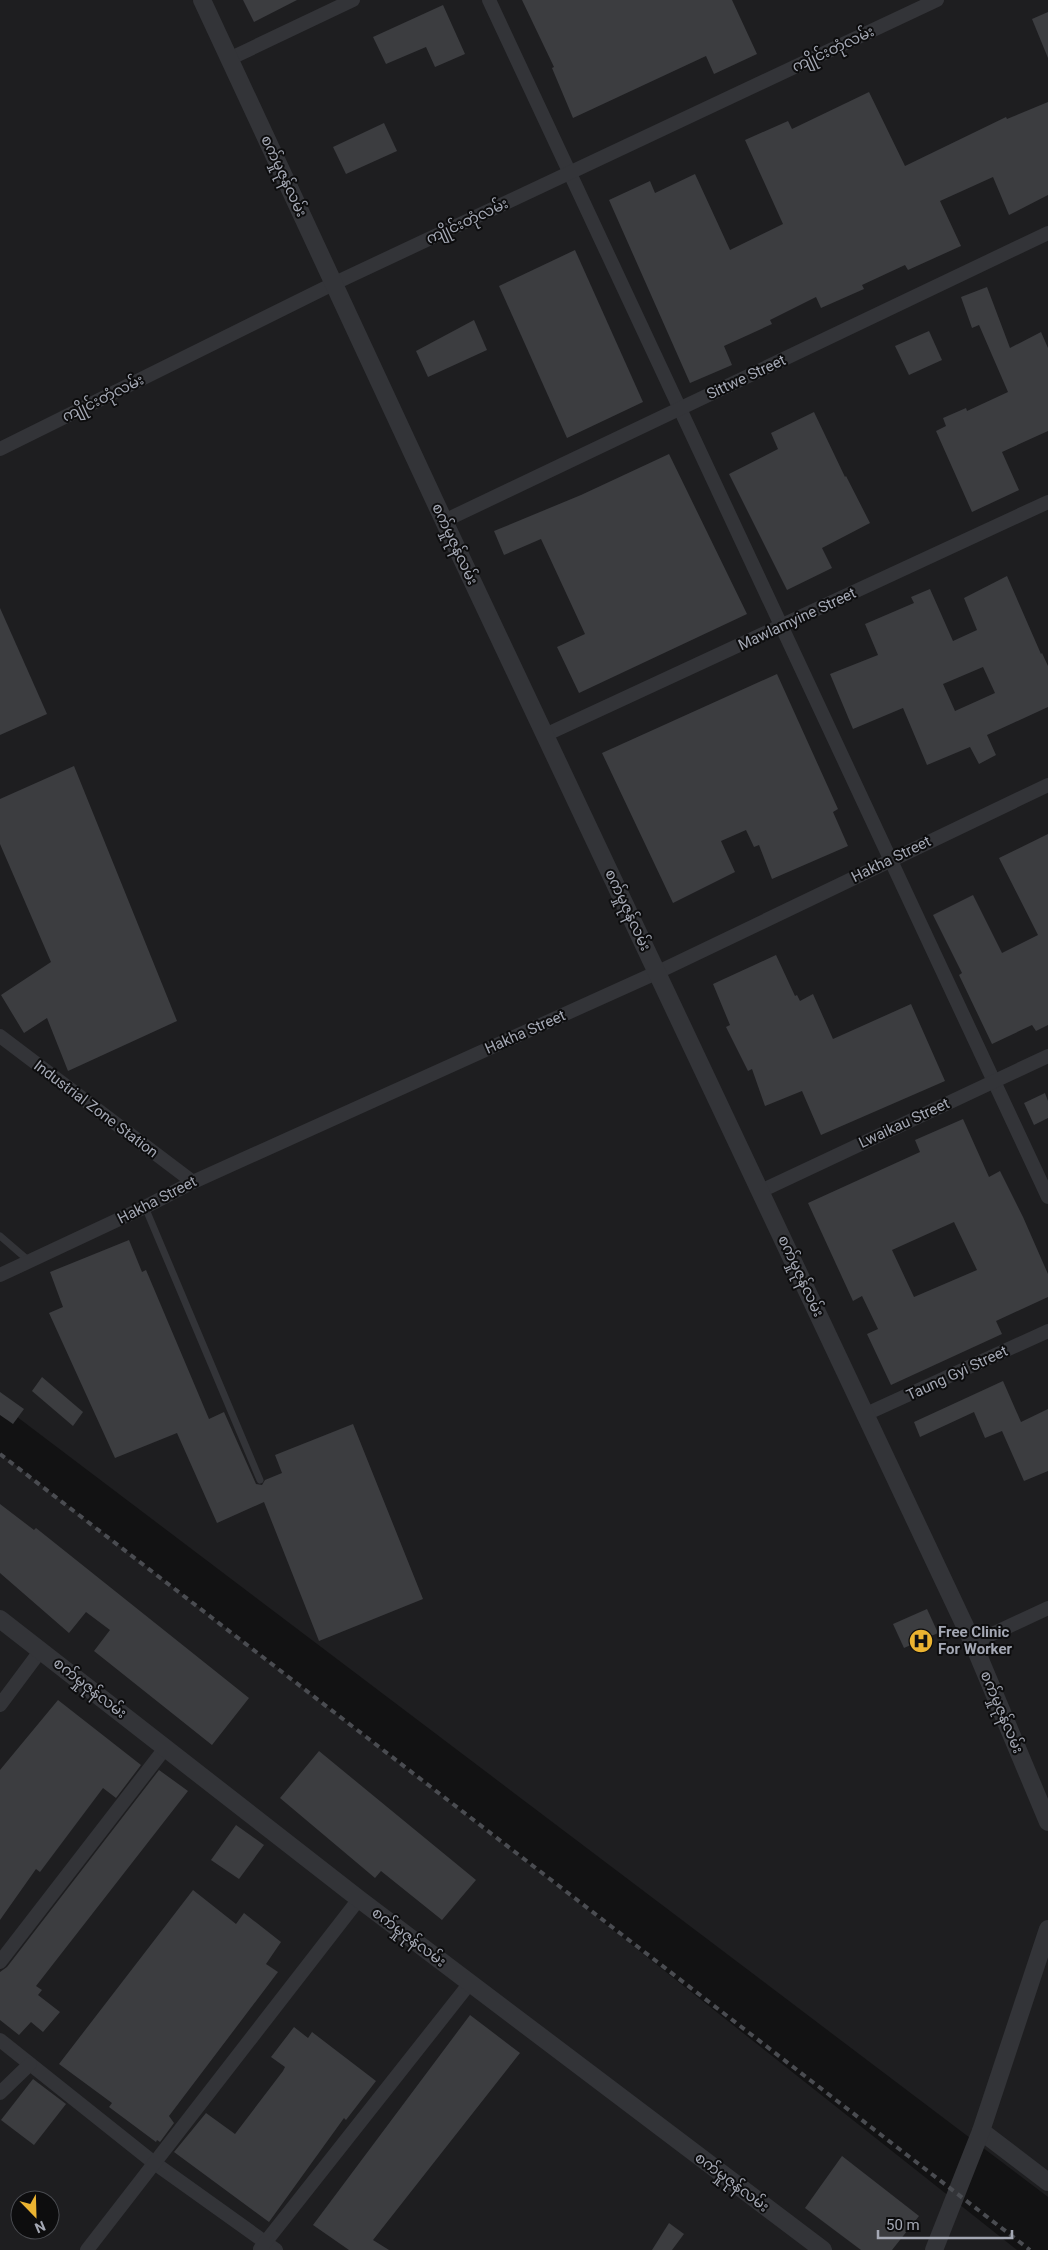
<svg xmlns="http://www.w3.org/2000/svg" width="1048" height="2250" viewBox="0 0 1048 2250" font-family="Roboto,'Noto Sans Myanmar',sans-serif">
	<style>
		.built { fill: #1e1e20; fill-rule: evenodd }
		.building { fill: #3c3d40; fill-rule: evenodd }
		.lines { fill: none; stroke-linecap: round; stroke-linejoin: round }
		.service { stroke: #333438; stroke-width: 7 }
		.minor { stroke: #333438; stroke-width: 14 }
		.tertiary { stroke: #333438; stroke-width: 18 }
		.rail { stroke: #4a4c51; stroke-width: 4; stroke-dasharray: 6 5; stroke-linecap: butt }
		.labels { text-anchor: middle; stroke-width: 4; stroke-linejoin: round; paint-order: stroke }
		.street-label { font-size: 15px; fill: #a4a8b4; stroke: #0d0d0e }
		.poi-label { font-size: 15px; font-weight: bold; fill: #a4a8b4; stroke: #0d0d0e; text-anchor: start }
	</style>
	<rect width="100%" height="100%" fill="#121213"/>
	<g class="built">
		<path d="M0 0H1048V2197L0 1404Z"/>
		<path d="M0 1453 541 1873 1017 2250H0ZM20 2200H50V2230H20Z"/>
	</g>
	<g class="building">
		<path d="M243 0H297L254 22Z"/>
		<path d="M522 0H732L757 54 714 74 706 56 573 118 552 68 554 67Z"/>
		<path d="M443 5 465 54 435 67 426 47 386 64 373 37Z"/>
		<path d="M1048 12V58L1032 19Z"/>
		<path d="M869 92 905 166 1006 117 1007 119 1048 102V195L1009 215 993 177 940 201 961 246 908 270 905 265 862 285 864 289 821 308 816 297 770 320 772 324 724 346 732 365 690 383 609 200 650 181 655 193 695 174 730 250 783 224 745 140 788 121 792 129Z"/>
		<path d="M384 123 397 151 346 174 333 147Z"/>
		<path d="M575 250 643 402 567 438 499 286Z"/>
		<path d="M987 287 1010 348 1041 332 1048 348V431L1002 452 1019 490 972 512 936 431 946 426 943 418 966 408 967 411 1008 392 979 325 972 328 961 297Z"/>
		<path d="M474 320 487 350 428 377 416 351Z"/>
		<path d="M929 331 942 360 909 375 895 346Z"/>
		<path d="M814 412 845 477 846 476 870 523 822 548 832 568 787 590 729 474 778 449 771 433Z"/>
		<path d="M669 454 747 614 579 693 557 647 585 634 541 539 504 555 494 531 581 495Z"/>
		<path d="M1007 576 1041 654 1042 653 1048 666V707L987 735 996 755 979 764 970 747 927 765 903 708 853 729 830 674 878 655 865 624 914 603 911 597 930 589 953 641 977 630 964 598ZM983 667 995 693 955 711 943 684Z"/>
		<path d="M0 608 47 714 0 735Z"/>
		<path d="M777 674 838 809 833 812 848 846 772 879 759 845 754 847 746 830 721 841 735 872 673 903 602 753Z"/>
		<path d="M74 766 177 1021 68 1071 47 1018 24 1033 1 995 51 962 0 844V799Z"/>
		<path d="M1048 834V1025L1036 1031 1032 1025 992 1044 959 975 962 973 933 915 973 895 1002 953 1038 935 999 858Z"/>
		<path d="M776 955 795 996 797 995 800 1001 813 994 833 1039 911 1004 945 1081 821 1135 802 1091 765 1106 752 1069 748 1071 726 1027 730 1025 713 984Z"/>
		<path d="M1045 1093 1048 1101V1118L1034 1125 1024 1103Z"/>
		<path d="M963 1119 989 1177 1000 1171 1023 1217 1048 1274V1297L996 1321 1002 1334 891 1385 867 1334 878 1329 862 1296 853 1301 808 1203 920 1152 915 1140ZM954 1222 977 1270 914 1297 892 1250Z"/>
		<path d="M129 1240 142 1272 146 1270 209 1419 224 1412 256 1484 262 1485 265 1480 282 1473 275 1455 353 1424 423 1599 319 1641 264 1502 217 1523 177 1433 115 1458 49 1313 63 1307 50 1272Z"/>
		<path d="M42 1377 83 1412 73 1426 32 1391Z"/>
		<path d="M1003 1381 1021 1422 1048 1409V1471L1024 1481 1002 1431 985 1438 974 1412 920 1437 914 1422Z"/>
		<path d="M0 1392 24 1409 13 1424 0 1415Z"/>
		<path d="M0 1504 34 1530 36 1528 249 1698 212 1745 94 1651 110 1630 86 1612 69 1633 0 1573Z"/>
		<path d="M927 1609 938 1633 904 1648 893 1624Z"/>
		<path d="M58 1700 141 1765 116 1798 103 1788 40 1872 36 1869 0 1920V1770Z"/>
		<path d="M319 1751 476 1880 442 1920 381 1871 375 1878 280 1798Z"/>
		<path d="M159 1770 188 1791 36 1986 42 1990 38 1995 60 2012 43 2032 31 2022 19 2035 0 2020V1972L7 1967Z"/>
		<path d="M236 1825 264 1845 239 1879 211 1860Z"/>
		<path d="M193 1890 236 1924 244 1913 281 1942 266 1964 278 1972 169 2116 174 2123 160 2142 157 2140 156 2142 109 2107 112 2103 59 2064Z"/>
		<path d="M470 2015 520 2053 373 2240 389 2250H349L313 2225Z"/>
		<path d="M294 2027 308 2038 312 2032 376 2081 346 2120 344 2118 269 2222 174 2152 206 2113 235 2134 283 2071 285 2067 271 2057Z"/>
		<path d="M33 2079 66 2104 34 2145 1 2120Z"/>
		<path d="M842 2156 919 2216 892 2250H861L805 2208Z"/>
		<path d="M669 2223 684 2234 672 2250H652Z"/>
	</g>
	<g class="lines">
		<g class="service">
			<path d="M145 1207 260 1480"/>
			<path d="M0 1236 29 1261"/>
		</g>
		<g class="minor">
			<path d="M489 0 1048 1197"/>
			<path d="M229 59 353 0"/>
			<path d="M0 449 335 283 937 0"/>
			<path d="M444 521 1048 233"/>
			<path d="M545 735 1048 502"/>
			<path d="M0 1036 193 1182"/>
			<path d="M761 1191 1048 1056"/>
			<path d="M0 1275 145 1207 193 1182 658 972 1048 785"/>
			<path d="M866 1414 1048 1331"/>
			<path d="M973 1643 1048 1608"/>
			<path d="M0 1705 41 1650"/>
			<path d="M0 1962 166 1747"/>
			<path d="M0 2040 153 2162 276 2250"/>
			<path d="M0 2093 30 2064"/>
			<path d="M260 2249 470 1983"/>
			<path d="M87 2250 359 1899"/>
		</g>
		<g class="tertiary">
			<path d="M202 0 444 521 973 1643 1048 1822"/>
			<path d="M0 1619 359 1899 823 2250"/>
			<path d="M981 2131 1048 2182"/>
			<path d="M934 2250 981 2131 1048 1929"/>
		</g>
		<path class="rail" d="M0 1454 1030 2250"/>
	</g>
	<defs>
		<g id="hospital-disc" transform="scale(1.25)"><circle r="9.5" fill="#ecb431" stroke="#0d0d0e"/><path d="M-5-5h3v3.5h4V-5h3V5h-3V1.5h-4V5h-3Z" fill="#111"/></g>
	</defs>
	<g fill-rule="evenodd">
		<use href="#hospital-disc" x="921" y="1641"/>
	</g>
	<g class="labels">
		<g class="street-label">
			<text transform="translate(833 49) rotate(-25)" y="5">ကျိုင်းတုံလမ်း</text>
			<text transform="translate(284 176) rotate(65)" y="5">စက်မှုဇုန်လမ်း</text>
			<text transform="translate(467 221) rotate(-25)" y="5">ကျိုင်းတုံလမ်း</text>
			<text transform="translate(746 377) rotate(-25)" y="5">Sittwe Street</text>
			<text transform="translate(103 398) rotate(-26)" y="5">ကျိုင်းတုံလမ်း</text>
			<text transform="translate(455 544) rotate(65)" y="5">စက်မှုဇုန်လမ်း</text>
			<text transform="translate(797 619) rotate(-25)" y="5">Mawlamyine Street</text>
			<text transform="translate(891 859) rotate(-26)" y="5">Hakha Street</text>
			<text transform="translate(628 910) rotate(65)" y="5">စက်မှုဇုန်လမ်း</text>
			<text transform="translate(525 1032) rotate(-24)" y="5">Hakha Street</text>
			<text transform="translate(96 1109) rotate(37)" y="5">Industrial Zone Station</text>
			<text transform="translate(904 1123) rotate(-25)" y="5">Lwaikau Street</text>
			<text transform="translate(157 1200) rotate(-27)" y="5">Hakha Street</text>
			<text transform="translate(801 1276) rotate(65)" y="5">စက်မှုဇုန်လမ်း</text>
			<text transform="translate(957 1373) rotate(-25)" y="5">Taung Gyi Street</text>
			<text transform="translate(90 1688) rotate(38)" y="5">စက်မှုဇုန်လမ်း</text>
			<text transform="translate(1002 1712) rotate(67)" y="5">စက်မှုဇုန်လမ်း</text>
			<text transform="translate(409 1937) rotate(37)" y="5">စက်မှုဇုန်လမ်း</text>
			<text transform="translate(732 2182) rotate(37)" y="5">စက်မှုဇုန်လမ်း</text>
		</g>
		<g class="poi-label">
			<text x="938" y="1637">Free Clinic<tspan x="938" dy="17">For Worker</tspan></text>
		</g>
	</g>
	<g transform="translate(35 2215) rotate(157)"><circle r="24" fill="#0d0d0e" stroke="#494b50"/>
	<path d="M0-4L9 19L0 12L-9 19Z" fill="#ecb431"/>
	<text y="-8" font-size="14" font-weight="bold" text-anchor="middle" fill="#a4a8b4">N</text>
	</g>
	<path d="M878 2230v8h134v-8" fill="none" stroke="#a4a8b4" stroke-width="2.5"/>
	<text x="886" y="2230" font-size="15" fill="#a4a8b4" stroke="#0d0d0e" stroke-width="4" paint-order="stroke">50 m</text>
</svg>
